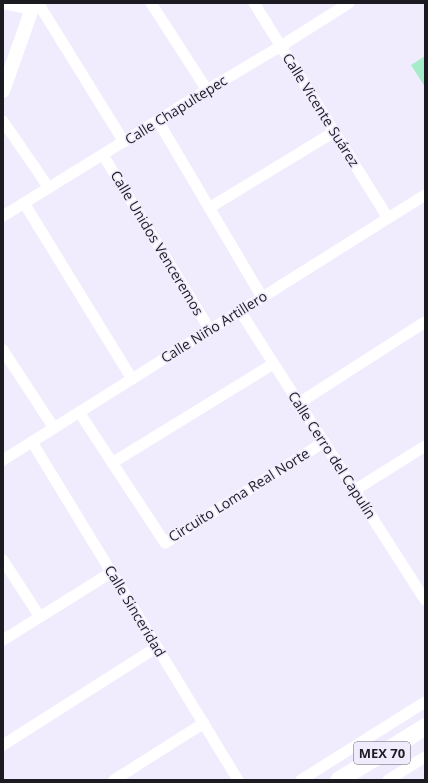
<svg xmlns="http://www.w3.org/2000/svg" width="428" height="783" viewBox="0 0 428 783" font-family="'Open Sans',sans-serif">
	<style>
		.green { fill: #a5edca }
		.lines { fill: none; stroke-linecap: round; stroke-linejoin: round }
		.minor { stroke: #fff; stroke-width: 11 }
		.tertiary { stroke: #fff; stroke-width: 14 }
		.primary { stroke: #fff; stroke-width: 17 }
		.labels { text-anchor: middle; stroke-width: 3.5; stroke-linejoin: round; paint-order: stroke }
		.shield { fill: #f1ecfd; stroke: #5d5a64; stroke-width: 1 }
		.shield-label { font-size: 13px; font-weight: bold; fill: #1d1b22 }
		.street-label { font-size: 14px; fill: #1d1b22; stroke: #f1ecfd }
	</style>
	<rect width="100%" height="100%" fill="#f1ecfd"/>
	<path class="green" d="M425 56V87L411 65Z"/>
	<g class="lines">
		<g class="minor">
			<path d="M38 3 124 142"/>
			<path d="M151 3 207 90"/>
			<path d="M254 3 388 218"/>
			<path d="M3 121 49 188"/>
			<path d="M158 121 262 297"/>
			<path d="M103 155 210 330"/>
			<path d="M24 203 132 379"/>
			<path d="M209 208 334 132"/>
			<path d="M3 216 207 90 281 46 349 3"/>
			<path d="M240 311 425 600"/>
			<path d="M3 350 54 428"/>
			<path d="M299 403 425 322"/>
			<path d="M79 412 165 543 324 442"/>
			<path d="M32 442 238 780"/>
			<path d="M3 460 425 195"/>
			<path d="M112 463 273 364"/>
			<path d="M355 490 425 446"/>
			<path d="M3 560 40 617"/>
			<path d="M3 640 112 572"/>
			<path d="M3 745 157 647"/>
			<path d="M114 780 204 723"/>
			<path d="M301 780 425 702"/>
			<path d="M388 780 425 757"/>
		</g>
		<g class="tertiary">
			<path d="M7 3 32 8"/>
			<path d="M3 91 34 3"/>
		</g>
		<path class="primary" d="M339 780 425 727"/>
	</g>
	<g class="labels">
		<rect class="shield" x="354" y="742" width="56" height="22" rx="3"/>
		<g class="shield-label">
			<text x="382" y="758">MEX 70</text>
		</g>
		<g class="street-label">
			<text transform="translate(176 110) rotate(-32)" y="5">Calle Chapultepec</text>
			<text transform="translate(321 110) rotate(58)" y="5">Calle Vicente Suárez</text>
			<text transform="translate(157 243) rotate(59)" y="5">Calle Unidos Venceremos</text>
			<text transform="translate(214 327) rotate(-32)" y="5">Calle Niño Artillero</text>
			<text transform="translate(332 455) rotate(57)" y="5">Calle Cerro del Capulín</text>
			<text transform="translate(239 495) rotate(-32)" y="5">Circuito Loma Real Norte</text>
			<text transform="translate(135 611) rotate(59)" y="5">Calle Sinceridad</text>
		</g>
	</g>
	<rect width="428" height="783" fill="none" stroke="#1d1b22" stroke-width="8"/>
</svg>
